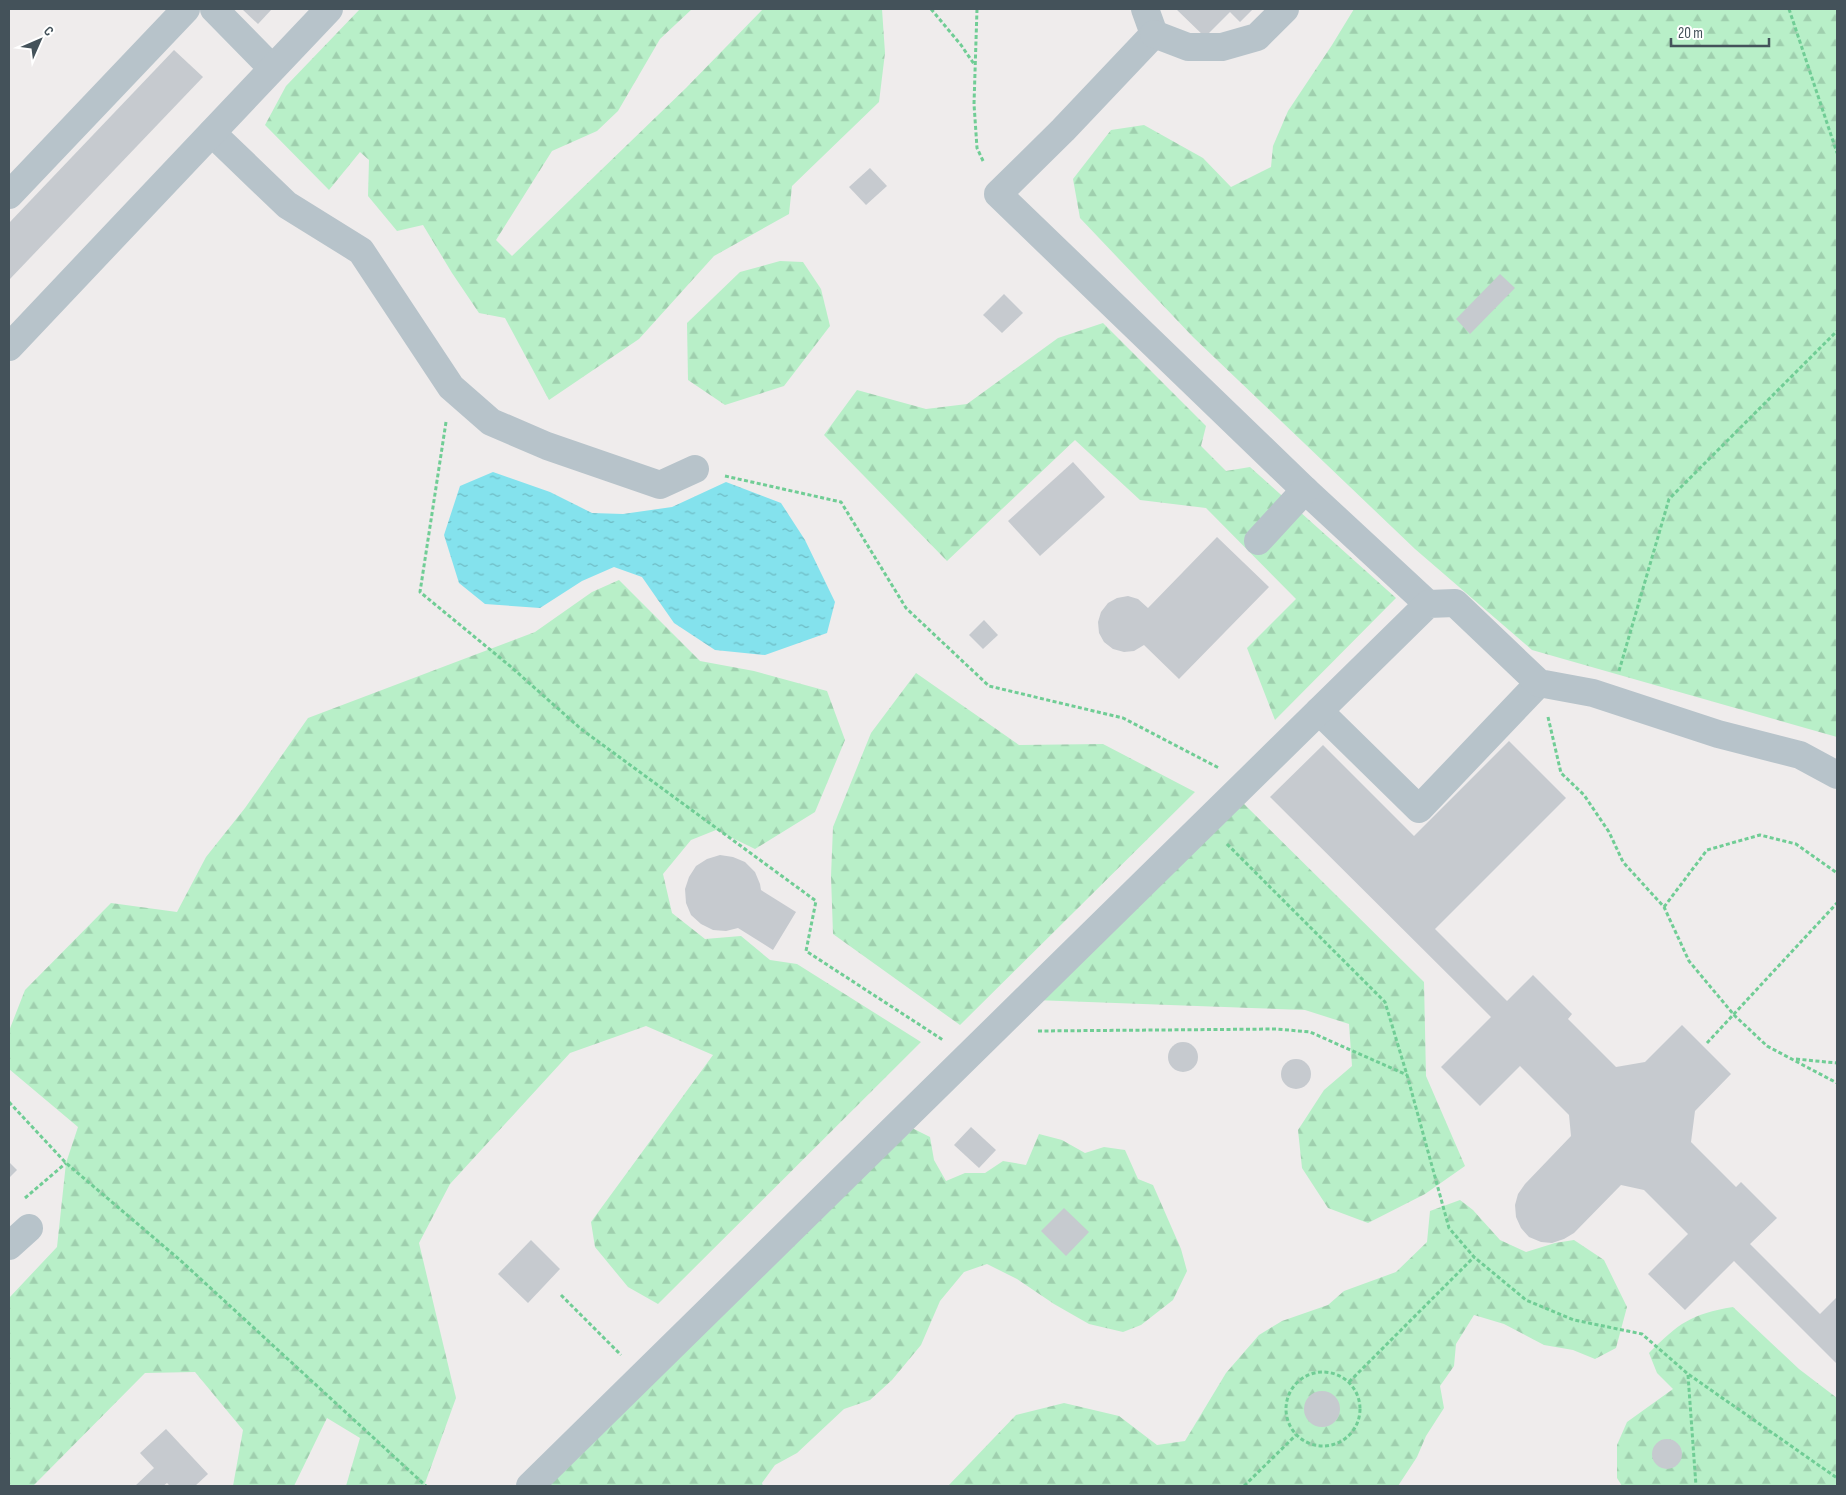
<svg xmlns="http://www.w3.org/2000/svg" width="1846" height="1495" viewBox="0 0 1846 1495" font-family="'Sofia Sans Condensed',sans-serif">
	<style>
		.forest { fill: url(#forest-firs) }
		.water { fill: url(#water-ripples) }
		.building { fill: #c6cacf }
		.lines { fill: none; stroke-linecap: round; stroke-linejoin: round }
		.path { stroke: #70cd95; stroke-width: 3; stroke-dasharray: 4 2.5; stroke-linecap: butt }
		.minor { stroke: #b7c3ca; stroke-width: 28 }
	</style>
	<defs>
		<pattern id="forest-firs" width="22" height="20" patternUnits="userSpaceOnUse" patternTransform="scale(1.25)"><rect width="22" height="20" fill="#b8efc8"/><path d="M5 1l3.5 6h-7zM16 11l3.5 6h-7z" fill="#9fcfae"/></pattern>
		<pattern id="water-ripples" width="26" height="14" patternUnits="userSpaceOnUse" patternTransform="scale(1.25)"><rect width="26" height="14" fill="#84e2ed"/><path d="M2 4q2-2 4 0t4 0M15 11q2-2 4 0t4 0" fill="none" stroke="#6ebac3"/></pattern>
	</defs>
	<rect width="100%" height="100%" fill="#efecec"/>
	<g class="forest">
		<path d="M360 9H692L660 39 618 111 597 131 552 151 496 240 512 256 686 88 763 9H882L885 53 879 102 792 186 789 214 714 256 639 339 549 400 505 318 479 313 452 273 423 225 397 231 368 196 369 160 360 152 329 190 265 125 286 86Z"/>
		<path d="M1354 9H1837V737L1532 650 1415 549 1193 337 1080 218 1073 179 1111 130 1144 125 1203 158 1231 187 1271 167 1273 146 1288 111 1332 45Z"/>
		<path d="M780 261 803 262 821 289 830 326 784 386 725 405 688 380 687 323 740 272Z"/>
		<path d="M1103 323 1206 426 1201 446 1226 471 1250 467 1396 598 1275 720 1247 648 1296 599 1206 508 1140 500 1075 440 947 561 824 435 857 390 926 409 967 404 1058 338Z"/>
		<path d="M619 580 700 661 754 671 827 691 845 740 815 812 755 849 716 830 691 840 663 874 672 913 705 939 741 936 770 960 797 964 921 1042 658 1304 628 1287 595 1247 591 1222 713 1055 646 1026 570 1053 450 1184 419 1243 456 1398 424 1486H346L360 1438 327 1418 294 1486H233L243 1430 195 1372 145 1373 33 1486H9V1298L57 1247 66 1163 78 1127 9 1069V1031L25 990 111 903 177 912 206 857 245 808 308 718 535 632 592 592Z"/>
		<path d="M916 673 1019 745 1103 744 1195 792 960 1025 833 934 831 876 833 827 871 733Z"/>
		<path d="M1241 801 1424 982 1426 1076 1465 1166 1425 1194 1368 1223 1328 1208 1302 1168 1298 1130 1324 1090 1352 1066 1349 1024 1305 1010 1034 1000Z"/>
		<path d="M910 1127 930 1137 934 1160 946 1181 965 1173H985L1003 1161 1026 1165 1039 1134 1062 1140 1085 1153 1104 1147 1125 1150 1138 1179 1153 1185 1181 1249 1187 1271 1173 1300 1141 1325 1123 1332 1089 1324 1054 1304 1017 1279 987 1264 964 1272 940 1301 921 1345 892 1380 870 1400 844 1409 797 1453 775 1465 762 1483 763 1486H527Z"/>
		<path d="M1460 1200 1473 1210 1500 1240 1526 1252 1555 1243 1574 1240 1604 1260 1627 1307 1616 1348 1595 1359 1573 1350 1544 1345 1504 1324 1474 1315 1456 1344 1454 1366 1440 1386 1444 1408 1426 1436 1417 1457 1398 1486H948L1016 1415 1064 1403 1119 1416 1157 1445 1185 1441 1226 1373 1259 1335 1282 1321 1328 1305 1344 1291 1396 1272 1427 1242 1430 1211Z"/>
		<path d="M1733 1307 1799 1369 1837 1398V1486H1622L1617 1478V1445L1627 1422 1673 1389 1657 1373 1649 1353C1679 1323 1691 1314 1733 1307Z"/>
	</g>
	<path class="water" d="M493 472 550 492 592 513 623 514 672 507 726 482 781 503 805 540 835 602 827 633 765 655 715 650 674 623 642 577 614 567 582 581 540 608 485 604 459 583 444 535 460 486Z"/>
	<g class="building">
		<path d="M242 9H272L258 24Z"/>
		<path d="M1176 9H1253L1240 22 1230 12 1205 37Z"/>
		<path d="M174 50 203 77 9 280V223Z"/>
		<path d="M870 168 887 186 866 205 849 187Z"/>
		<path d="M1500 274 1515 288 1470 334 1456 319Z"/>
		<path d="M1004 294 1023 313 1002 333 983 315Z"/>
		<path d="M1073 462 1105 497 1040 556 1008 521Z"/>
		<path d="M1217 537 1269 587 1179 679 1144 645 1134 651 1124 652 1113 649 1104 642 1099 633 1098 622 1101 612 1108 603 1117 598 1128 596 1138 599 1148 608Z"/>
		<path d="M984 620 998 635 983 649 969 635Z"/>
		<path d="M1509 741 1566 798 1435 929 1507 1001 1533 975 1572 1014 1568 1019 1616 1067 1645 1062 1682 1025 1731 1074 1695 1111 1691 1142 1736 1187 1741 1182 1777 1218 1750 1244 1820 1314 1837 1297V1364L1734 1261 1685 1310 1648 1274 1688 1234 1644 1190 1621 1185 1574 1233 1564 1239 1552 1243 1541 1242 1529 1237 1521 1228 1516 1217 1515 1205 1518 1194 1525 1184 1571 1136 1569 1115 1520 1066 1480 1106 1441 1067 1491 1017 1270 797 1323 745 1414 836Z"/>
		<path d="M720 855 733 857 745 862 755 872 760 884 761 890 796 912 773 950 738 928 726 931 713 930 701 924 691 915 686 903 685 889 689 877 696 866 707 859Z"/>
		<circle cx="1183" cy="1057" r="15"/>
		<circle cx="1296" cy="1074" r="15"/>
		<path d="M971 1127 996 1150 979 1168 954 1145Z"/>
		<path d="M9 1162 17 1170 9 1178Z"/>
		<path d="M1064 1208 1089 1232 1066 1256 1041 1231Z"/>
		<path d="M531 1240 560 1269 528 1303 498 1274Z"/>
		<circle cx="1322" cy="1409" r="18"/>
		<path d="M166 1429 208 1474 195 1486H170L167 1483 163 1486H135L154 1468 140 1453Z"/>
		<circle cx="1667" cy="1454" r="15"/>
	</g>
	<g class="lines">
		<g class="path">
			<path d="M931 9 961 45 974 64"/>
			<path d="M977 9 974 104 977 148 984 163"/>
			<path d="M1789 9 1837 153"/>
			<path d="M446 422 420 592 510 666 581 729 816 901 806 951 943 1040"/>
			<path d="M725 476 841 502 906 608 989 686 1123 718 1219 768"/>
			<path d="M1619 671 1669 499 1837 331"/>
			<path d="M1548 717 1561 773 1584 795 1609 832 1623 862 1664 907 1689 961 1734 1015 1767 1046 1837 1083"/>
			<path d="M1227 844 1385 1002 1407 1075 1449 1228 1474 1257 1526 1300 1574 1320 1642 1334 1688 1374 1837 1478"/>
			<path d="M1664 907 1707 850 1760 835 1796 844 1837 873"/>
			<path d="M1038 1031 1277 1029 1310 1032 1407 1075"/>
			<path d="M1707 1043 1837 903"/>
			<path d="M1796 1059 1837 1063"/>
			<path d="M9 1102 66 1163 180 1260 426 1486"/>
			<path d="M25 1198 66 1163"/>
			<path d="M561 1295 621 1355"/>
			<circle cx="1323" cy="1409" r="37"/>
			<path d="M1688 1375 1696 1486"/>
			<path d="M1349 1382 1474 1257"/>
			<path d="M1244 1486 1296 1435"/>
		</g>
		<g class="minor">
			<path d="M214 9 272 68"/>
			<path d="M1145 9 1154 34"/>
			<path d="M1154 34 1063 130 998 194 1305 490 1428 604"/>
			<path d="M1154 34 1188 47H1222L1257 37 1285 9"/>
			<path d="M212 133 287 205 361 251 451 387 491 422 547 446 660 485 695 469"/>
			<path d="M9 195 186 9"/>
			<path d="M9 347 329 9"/>
			<path d="M1258 541 1305 490"/>
			<path d="M1319 711 1419 809 1539 683"/>
			<path d="M9 1246 29 1228"/>
			<path d="M530 1486 1428 604 1455 603 1539 683 1593 693 1718 734 1800 755 1837 775"/>
		</g>
	</g>
	<rect width="1846" height="1495" fill="none" stroke="#44525a" stroke-width="20"/>
	<g transform="translate(40 40) rotate(45)" stroke="#ffffff" stroke-width="4" paint-order="stroke">
	<path d="M0-4L9 19L0 12L-9 19Z" fill="#44525a"/>
	<text y="-8" font-size="14" font-weight="bold" text-anchor="middle" fill="#44525a">С</text>
	</g>
	<path d="M1671 38v8h98v-8" fill="none" stroke="#44525a" stroke-width="2.5"/>
	<text x="1678" y="38" font-size="15" fill="#44525a" stroke="#ffffff" stroke-width="4" paint-order="stroke">20 m</text>
</svg>
